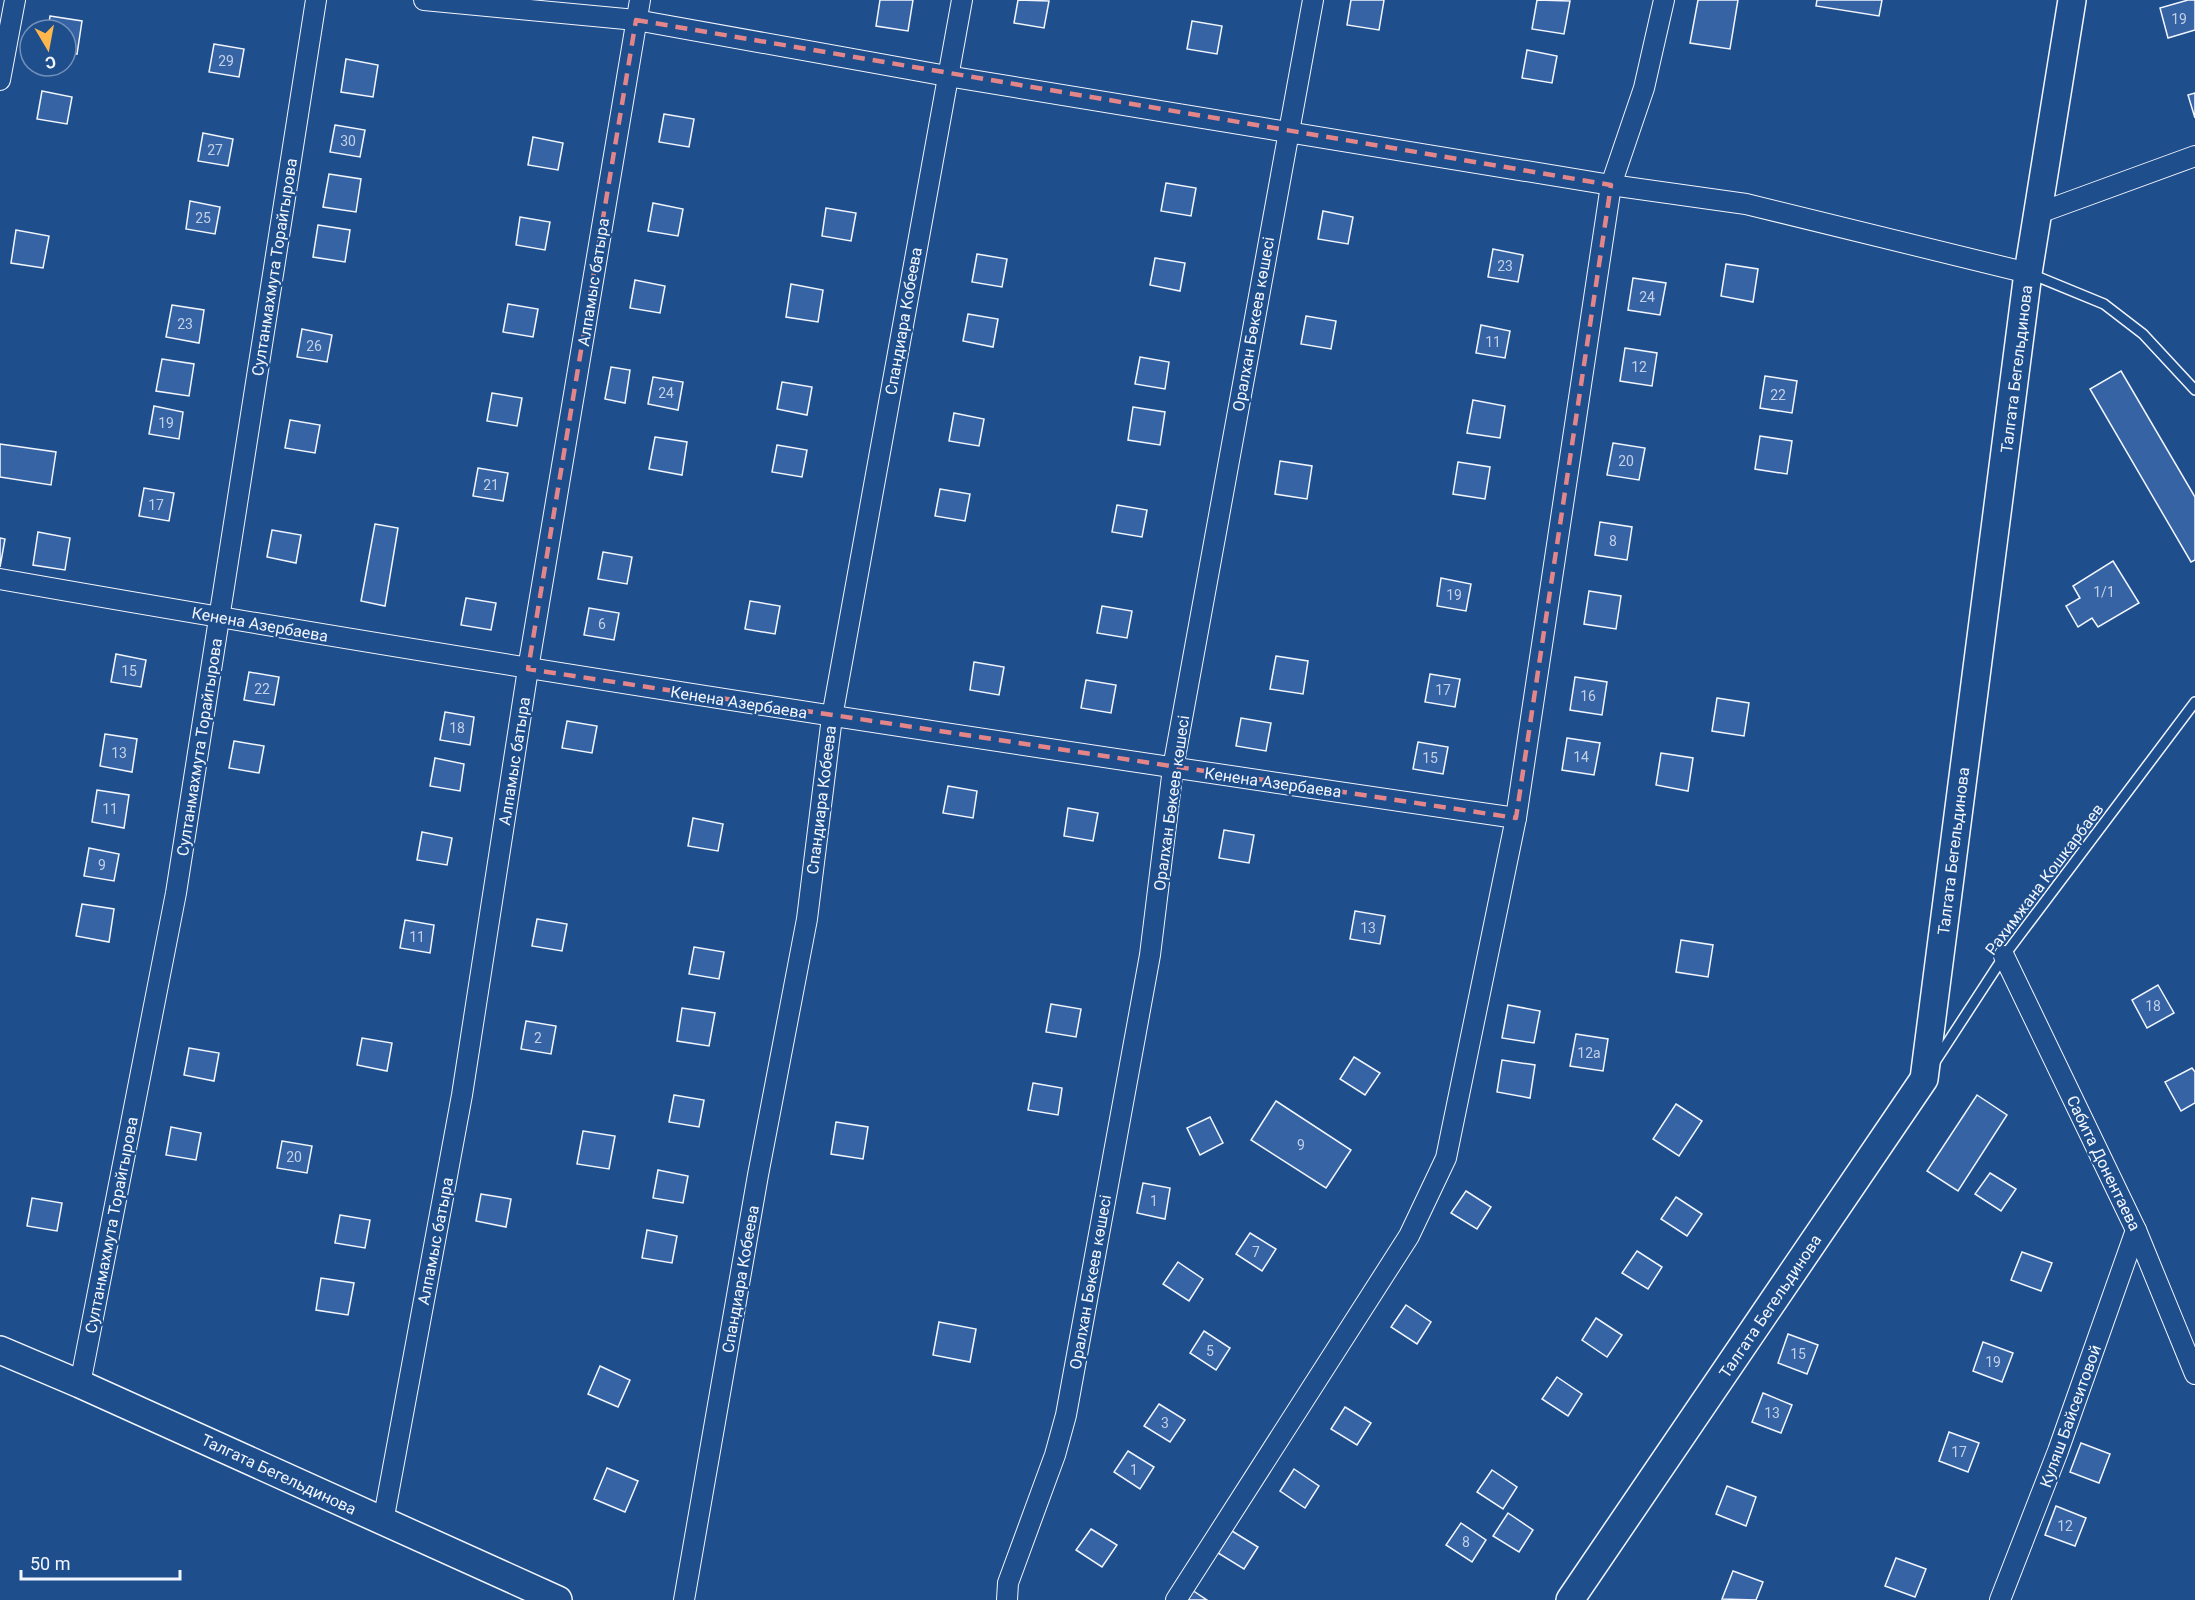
<svg xmlns="http://www.w3.org/2000/svg" width="2195" height="1600" viewBox="0 0 2195 1600" font-family="Roboto,sans-serif">
	<style>
		.building { fill: #3563a3; stroke: #f2f6ff; stroke-width: 1.5 }
		.lines { fill: none; stroke-linecap: round; stroke-linejoin: round }
		.lane-casing { stroke: #f2f6ff; stroke-width: 12 }
		.street-casing { stroke: #f2f6ff; stroke-width: 22 }
		.secondary-casing { stroke: #f2f6ff; stroke-width: 30 }
		.lane { stroke: #1f4e8c; stroke-width: 9 }
		.street { stroke: #1f4e8c; stroke-width: 20 }
		.secondary { stroke: #1f4e8c; stroke-width: 27 }
		.marked { fill: none; stroke: #e38589; stroke-width: 4.5; stroke-dasharray: 12 8; stroke-linejoin: round }
		.labels { text-anchor: middle; stroke-width: 4.5; stroke-linejoin: round; paint-order: stroke }
		.number-label { font-size: 14px; fill: #c3d1e8 }
		.street-label { font-size: 16px; fill: #f2f6ff; stroke: #1f4e8c }
	</style>
	<rect width="100%" height="100%" fill="#1f4e8c"/>
	<g class="building">
		<path d="M880 0H913L908 31 876 26Z"/>
		<path d="M1018 0 1049 1 1044 28 1014 23Z"/>
		<path d="M1351 0H1384L1379 30 1347 25Z"/>
		<path d="M1537 0 1570 1 1564 34 1532 29Z"/>
		<path d="M1698 0H1738L1730 49 1690 43Z"/>
		<path d="M1817 0H1882L1879 16 1816 6Z"/>
		<path d="M2188 0H2195V30L2168 38 2160 8Z"/>
		<path d="M50 16 82 21 77 54 66 52V30H48Z"/>
		<path d="M1192 21 1222 26 1217 54 1187 49Z"/>
		<path d="M214 44 244 49 239 77 209 72Z"/>
		<path d="M1527 50 1557 56 1552 83 1522 78Z"/>
		<path d="M346 59 378 65 373 97 341 92Z"/>
		<path d="M42 91 72 97 67 124 37 119Z"/>
		<path d="M2195 93V118L2188 95Z"/>
		<path d="M664 114 694 119 689 147 659 142Z"/>
		<path d="M335 125 365 130 360 157 330 152Z"/>
		<path d="M203 133 233 139 228 166 198 161Z"/>
		<path d="M533 137 563 143 558 170 528 165Z"/>
		<path d="M329 174 361 179 356 212 323 207Z"/>
		<path d="M1166 183 1196 188 1191 216 1161 211Z"/>
		<path d="M190 201 220 207 215 234 186 229Z"/>
		<path d="M653 203 683 209 678 236 648 231Z"/>
		<path d="M826 208 856 213 851 241 822 236Z"/>
		<path d="M1323 211 1353 217 1348 244 1318 239Z"/>
		<path d="M520 217 550 222 545 250 516 245Z"/>
		<path d="M318 225 350 230 345 262 313 257Z"/>
		<path d="M16 230 49 236 43 268 11 263Z"/>
		<path d="M1493 249 1523 255 1518 282 1488 277Z"/>
		<path d="M977 254 1007 259 1002 287 972 282Z"/>
		<path d="M1155 258 1185 263 1180 291 1150 285Z"/>
		<path d="M1726 264 1758 269 1753 302 1721 296Z"/>
		<path d="M1633 278 1666 283 1660 315 1628 310Z"/>
		<path d="M635 280 665 286 660 313 630 308Z"/>
		<path d="M791 284 823 290 818 322 786 317Z"/>
		<path d="M508 304 538 309 533 337 503 332Z"/>
		<path d="M172 305 204 310 199 343 166 337Z"/>
		<path d="M968 314 998 319 993 347 963 341Z"/>
		<path d="M1306 316 1336 321 1331 349 1301 344Z"/>
		<path d="M1481 325 1510 331 1505 358 1476 353Z"/>
		<path d="M302 329 332 335 327 362 297 357Z"/>
		<path d="M1625 348 1657 353 1652 386 1620 381Z"/>
		<path d="M1140 357 1169 362 1165 389 1135 384Z"/>
		<path d="M162 359 194 364 189 396 156 391Z"/>
		<path d="M611 367 630 370 625 403 605 399Z"/>
		<path d="M2121 371 2195 497V560L2191 562 2090 389Z"/>
		<path d="M1765 376 1797 381 1792 413 1760 408Z"/>
		<path d="M653 377 683 382 678 410 648 404Z"/>
		<path d="M782 382 812 387 807 415 777 409Z"/>
		<path d="M492 393 522 398 517 426 487 421Z"/>
		<path d="M1473 400 1505 406 1500 438 1467 433Z"/>
		<path d="M154 406 183 412 179 439 149 434Z"/>
		<path d="M1133 407 1165 412 1160 445 1128 440Z"/>
		<path d="M954 413 984 419 979 446 949 441Z"/>
		<path d="M290 420 320 425 315 453 285 448Z"/>
		<path d="M1760 436 1792 441 1787 474 1755 469Z"/>
		<path d="M655 437 687 442 682 475 649 469Z"/>
		<path d="M1613 443 1645 448 1639 480 1607 475Z"/>
		<path d="M0 444 56 452 51 485 0 477Z"/>
		<path d="M777 445 807 450 802 477 772 472Z"/>
		<path d="M1280 461 1312 466 1307 499 1275 494Z"/>
		<path d="M1458 462 1490 467 1485 499 1453 494Z"/>
		<path d="M478 468 508 473 503 501 473 496Z"/>
		<path d="M144 488 174 493 169 521 139 516Z"/>
		<path d="M940 489 970 494 965 521 935 516Z"/>
		<path d="M1117 505 1147 510 1142 537 1112 532Z"/>
		<path d="M1600 522 1632 527 1627 560 1595 555Z"/>
		<path d="M375 524 398 528 385 606 361 601Z"/>
		<path d="M272 530 301 535 296 563 267 557Z"/>
		<path d="M38 532 70 538 65 570 33 565Z"/>
		<path d="M0 538 5 539 0 567Z"/>
		<path d="M603 552 632 557 627 584 598 579Z"/>
		<path d="M2113 561 2139 603 2098 627 2092 618 2078 627 2066 606 2080 598 2073 586Z"/>
		<path d="M1441 578 1471 584 1466 611 1437 606Z"/>
		<path d="M1589 591 1621 596 1616 629 1584 624Z"/>
		<path d="M466 598 496 603 491 630 461 625Z"/>
		<path d="M750 601 780 606 775 634 745 629Z"/>
		<path d="M1102 606 1132 611 1127 638 1097 633Z"/>
		<path d="M589 608 619 613 614 640 584 635Z"/>
		<path d="M116 654 146 660 141 687 111 682Z"/>
		<path d="M1276 656 1308 661 1303 694 1270 689Z"/>
		<path d="M974 662 1004 667 999 695 970 690Z"/>
		<path d="M249 672 279 677 274 705 244 700Z"/>
		<path d="M1430 674 1460 679 1455 707 1425 702Z"/>
		<path d="M1575 677 1607 682 1602 715 1570 710Z"/>
		<path d="M1086 680 1116 685 1111 713 1081 708Z"/>
		<path d="M1717 698 1749 703 1744 736 1712 731Z"/>
		<path d="M445 712 474 717 470 745 440 740Z"/>
		<path d="M1241 718 1271 723 1266 751 1236 746Z"/>
		<path d="M567 721 597 726 592 753 562 748Z"/>
		<path d="M105 734 137 739 132 772 100 766Z"/>
		<path d="M1567 738 1600 743 1594 775 1562 770Z"/>
		<path d="M234 741 264 746 259 773 229 768Z"/>
		<path d="M1418 742 1448 747 1443 774 1413 769Z"/>
		<path d="M1661 753 1693 758 1688 791 1656 785Z"/>
		<path d="M435 758 464 764 460 791 430 786Z"/>
		<path d="M948 786 977 791 973 818 943 813Z"/>
		<path d="M97 790 129 795 124 828 92 822Z"/>
		<path d="M1068 808 1098 813 1093 841 1064 836Z"/>
		<path d="M693 818 723 824 718 851 688 846Z"/>
		<path d="M1224 830 1254 835 1249 863 1219 858Z"/>
		<path d="M422 832 452 838 447 865 417 860Z"/>
		<path d="M89 848 119 854 114 881 84 876Z"/>
		<path d="M82 904 114 909 109 942 76 936Z"/>
		<path d="M1355 911 1385 916 1380 944 1350 939Z"/>
		<path d="M537 919 567 924 562 951 532 946Z"/>
		<path d="M405 920 434 925 430 953 400 948Z"/>
		<path d="M1681 940 1713 945 1708 977 1676 972Z"/>
		<path d="M694 947 724 952 719 979 689 974Z"/>
		<path d="M2158 985 2174 1013 2147 1028 2132 1000Z"/>
		<path d="M1051 1004 1081 1009 1076 1037 1046 1032Z"/>
		<path d="M1508 1005 1540 1011 1534 1043 1502 1038Z"/>
		<path d="M682 1008 715 1013 709 1046 677 1041Z"/>
		<path d="M526 1021 556 1026 551 1054 521 1049Z"/>
		<path d="M1576 1034 1608 1039 1603 1071 1570 1066Z"/>
		<path d="M362 1038 392 1043 387 1071 357 1065Z"/>
		<path d="M189 1048 219 1053 214 1081 184 1075Z"/>
		<path d="M1354 1057 1380 1073 1365 1095 1340 1079Z"/>
		<path d="M1502 1060 1535 1065 1530 1098 1497 1092Z"/>
		<path d="M2192 1068 2195 1072V1103L2181 1111 2165 1082Z"/>
		<path d="M1033 1083 1062 1088 1058 1115 1028 1110Z"/>
		<path d="M674 1095 704 1100 699 1127 669 1122Z"/>
		<path d="M1977 1095 2007 1115 1958 1191 1927 1171Z"/>
		<path d="M1276 1101 1351 1150 1326 1188 1251 1140Z"/>
		<path d="M1676 1104 1702 1121 1679 1156 1653 1139Z"/>
		<path d="M1210 1117 1223 1143 1200 1155 1187 1128Z"/>
		<path d="M836 1122 868 1127 863 1159 831 1154Z"/>
		<path d="M171 1127 201 1133 196 1160 166 1155Z"/>
		<path d="M583 1131 615 1136 609 1169 577 1164Z"/>
		<path d="M282 1141 312 1146 307 1173 277 1168Z"/>
		<path d="M658 1170 688 1176 683 1203 653 1198Z"/>
		<path d="M1990 1173 2016 1189 2001 1211 1975 1194Z"/>
		<path d="M1143 1183 1170 1188 1165 1219 1137 1213Z"/>
		<path d="M1466 1191 1491 1207 1477 1229 1451 1213Z"/>
		<path d="M481 1194 511 1199 506 1227 476 1221Z"/>
		<path d="M1676 1197 1702 1214 1687 1236 1661 1219Z"/>
		<path d="M32 1198 62 1203 57 1231 27 1226Z"/>
		<path d="M340 1215 370 1220 365 1248 335 1243Z"/>
		<path d="M647 1230 677 1236 672 1263 642 1258Z"/>
		<path d="M1250 1233 1276 1249 1262 1271 1236 1254Z"/>
		<path d="M1637 1251 1662 1267 1648 1289 1622 1273Z"/>
		<path d="M2022 1252 2052 1263 2041 1291 2011 1280Z"/>
		<path d="M1178 1262 1203 1279 1189 1301 1163 1284Z"/>
		<path d="M321 1278 354 1283 348 1315 316 1310Z"/>
		<path d="M1406 1305 1431 1322 1417 1344 1391 1327Z"/>
		<path d="M1596 1318 1622 1335 1607 1357 1582 1340Z"/>
		<path d="M939 1322 976 1329 970 1362 933 1355Z"/>
		<path d="M1204 1331 1230 1348 1216 1370 1190 1353Z"/>
		<path d="M1788 1334 1818 1345 1807 1374 1778 1363Z"/>
		<path d="M1983 1342 2013 1353 2002 1382 1973 1371Z"/>
		<path d="M600 1366 630 1380 618 1407 588 1394Z"/>
		<path d="M1557 1377 1582 1394 1568 1416 1542 1399Z"/>
		<path d="M1763 1393 1792 1405 1781 1433 1752 1422Z"/>
		<path d="M1159 1404 1185 1420 1170 1442 1144 1426Z"/>
		<path d="M1345 1407 1371 1423 1357 1445 1331 1429Z"/>
		<path d="M1949 1432 1979 1443 1968 1472 1939 1461Z"/>
		<path d="M2081 1443 2110 1454 2099 1483 2070 1472Z"/>
		<path d="M1128 1451 1154 1467 1140 1489 1114 1472Z"/>
		<path d="M607 1468 638 1481 625 1512 594 1499Z"/>
		<path d="M1294 1469 1319 1486 1305 1508 1280 1491Z"/>
		<path d="M1492 1470 1517 1487 1503 1509 1477 1492Z"/>
		<path d="M1727 1486 1756 1497 1746 1526 1716 1514Z"/>
		<path d="M2056 1506 2086 1518 2075 1546 2045 1535Z"/>
		<path d="M1508 1513 1533 1530 1519 1552 1493 1536Z"/>
		<path d="M1461 1523 1486 1540 1472 1562 1446 1545Z"/>
		<path d="M1091 1529 1117 1545 1102 1567 1076 1550Z"/>
		<path d="M1232 1531 1258 1547 1244 1569 1218 1553Z"/>
		<path d="M1896 1558 1926 1569 1915 1597 1885 1586Z"/>
		<path d="M1733 1571 1763 1582 1756 1600 1722 1599Z"/>
		<path d="M1192 1590 1207 1600H1185Z"/>
	</g>
	<g class="lines">
		<g class="lane-casing">
			<g id="lane">
				<path d="M2031 274 2104 304 2143 334 2195 390"/>
				<path d="M1935 1062 2004 956 2195 702"/>
			</g>
		</g>
		<g class="street-casing">
			<g id="street">
				<path d="M424 0 636 20 947 76 1611 185 1746 204 2028 273"/>
				<path d="M0 80 15 0"/>
				<path d="M2039 213 2195 156"/>
				<path d="M0 579C504 668 1010 744 1516 818"/>
				<path d="M2004 956 2136 1230 2195 1374"/>
				<path d="M80 1384 176 893 316 0"/>
				<path d="M383 1522 462 1095 528 669 640 0"/>
				<path d="M684 1600 758 1175 807 919 832 717 962 0"/>
				<path d="M1007 1600 1008 1583 1055 1455 1066 1415 1150 955 1173 768 1313 0"/>
				<path d="M1176 1600 1409 1236 1446 1158 1516 818 1611 185 1644 88 1664 0"/>
				<path d="M2000 1600 2058 1451 2136 1230"/>
			</g>
		</g>
		<g class="secondary-casing">
			<g id="secondary">
				<path d="M0 1350 80 1384 558 1600"/>
				<path d="M1570 1600 1924 1079 2028 273 2072 0"/>
			</g>
		</g>
		<use href="#lane" class="lane"/>
		<use href="#street" class="street"/>
		<use href="#secondary" class="secondary"/>
	</g>
	<path class="marked" d="M636 20 1611 185 1516 818 528 669Z"/>
	<g class="labels">
		<g class="number-label">
			<text x="2179" y="24">19</text>
			<text x="226" y="66">29</text>
			<text x="348" y="146">30</text>
			<text x="215" y="155">27</text>
			<text x="203" y="223">25</text>
			<text x="1505" y="271">23</text>
			<text x="1647" y="302">24</text>
			<text x="185" y="329">23</text>
			<text x="1493" y="347">11</text>
			<text x="314" y="351">26</text>
			<text x="1639" y="372">12</text>
			<text x="666" y="398">24</text>
			<text x="1778" y="400">22</text>
			<text x="166" y="428">19</text>
			<text x="1626" y="466">20</text>
			<text x="491" y="490">21</text>
			<text x="156" y="510">17</text>
			<text x="1613" y="546">8</text>
			<text x="2104" y="597">1/1</text>
			<text x="1454" y="600">19</text>
			<text x="602" y="629">6</text>
			<text x="129" y="676">15</text>
			<text x="262" y="694">22</text>
			<text x="1443" y="695">17</text>
			<text x="1588" y="701">16</text>
			<text x="457" y="733">18</text>
			<text x="119" y="758">13</text>
			<text x="1581" y="762">14</text>
			<text x="1430" y="763">15</text>
			<text x="110" y="814">11</text>
			<text x="102" y="870">9</text>
			<text x="1368" y="933">13</text>
			<text x="417" y="942">11</text>
			<text x="2153" y="1011">18</text>
			<text x="538" y="1043">2</text>
			<text x="1589" y="1058">12а</text>
			<text x="1301" y="1150">9</text>
			<text x="294" y="1162">20</text>
			<text x="1154" y="1206">1</text>
			<text x="1256" y="1257">7</text>
			<text x="1210" y="1356">5</text>
			<text x="1798" y="1359">15</text>
			<text x="1993" y="1367">19</text>
			<text x="1772" y="1418">13</text>
			<text x="1165" y="1428">3</text>
			<text x="1959" y="1457">17</text>
			<text x="1134" y="1475">1</text>
			<text x="2065" y="1531">12</text>
			<text x="1466" y="1547">8</text>
		</g>
		<g class="street-label">
			<text transform="translate(274 267) rotate(-81)" y="6">Султанмахмута Торайгырова</text>
			<text transform="translate(593 282) rotate(-81)" y="6">Алпамыс батыра</text>
			<text transform="translate(903 321) rotate(-80)" y="6">Спандиара Кобеева</text>
			<text transform="translate(1253 324) rotate(-80)" y="6">Оралхан Бөкеев көшесі</text>
			<text transform="translate(2016 369) rotate(-83)" y="6">Талгата Бегельдинова</text>
			<text transform="translate(260 624) rotate(10)" y="6">Кенена Азербаева</text>
			<text transform="translate(739 702) rotate(9)" y="6">Кенена Азербаева</text>
			<text transform="translate(199 747) rotate(-81)" y="6">Султанмахмута Торайгырова</text>
			<text transform="translate(514 761) rotate(-81)" y="6">Алпамыс батыра</text>
			<text transform="translate(1273 782) rotate(8)" y="6">Кенена Азербаева</text>
			<text transform="translate(821 800) rotate(-83)" y="6">Спандиара Кобеева</text>
			<text transform="translate(1171 803) rotate(-82)" y="6">Оралхан Бөкеев көшесі</text>
			<text transform="translate(1953 851) rotate(-83)" y="6">Талгата Бегельдинова</text>
			<text transform="translate(2044 879) rotate(-53)" y="6">Рахимжана Кошкарбаев</text>
			<text transform="translate(2104 1163) rotate(64)" y="6">Сабита Донентаева</text>
			<text transform="translate(111 1225) rotate(-79)" y="6">Султанмахмута Торайгырова</text>
			<text transform="translate(435 1241) rotate(-79)" y="6">Алпамыс батыра</text>
			<text transform="translate(740 1279) rotate(-80)" y="6">Спандиара Кобеева</text>
			<text transform="translate(1090 1282) rotate(-80)" y="6">Оралхан Бөкеев көшесі</text>
			<text transform="translate(1770 1306) rotate(-56)" y="6">Талгата Бегельдинова</text>
			<text transform="translate(2070 1416) rotate(-70)" y="6">Куляш Байсеитовой</text>
			<text transform="translate(279 1474) rotate(25)" y="6">Талгата Бегельдинова</text>
		</g>
	</g>
	<g transform="translate(48 48) rotate(170)"><circle r="28" fill="#1f4e8c" stroke="#7391ba" stroke-width="1.5"/>
	<path d="M0-4.5L10 22L0 15L-10 22Z" fill="#ffb74d"/>
	<text y="-9" font-size="16" font-weight="bold" text-anchor="middle" fill="#f2f6ff">С</text>
	</g>
	<path d="M21 1570v9h159v-9" fill="none" stroke="#f2f6ff" stroke-width="3"/>
	<text x="30" y="1570" font-size="18" fill="#f2f6ff" stroke="#1f4e8c" stroke-width="4.5" paint-order="stroke">50 m</text>
</svg>
